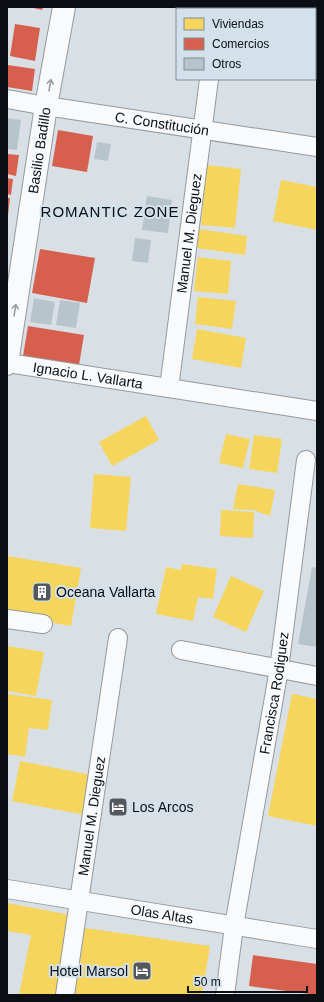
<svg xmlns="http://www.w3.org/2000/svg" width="324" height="1002" viewBox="0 0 324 1002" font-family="Arial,sans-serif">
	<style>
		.homes { fill: #f6d55c }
		.shops { fill: #d6604d }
		.building { fill: #b8c4cc }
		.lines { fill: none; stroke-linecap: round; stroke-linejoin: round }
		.minor-casing { stroke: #94999d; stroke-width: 20 }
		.major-casing { stroke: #94999d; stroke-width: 24 }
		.minor { stroke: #f9fafb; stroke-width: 18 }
		.major { stroke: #f9fafb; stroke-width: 22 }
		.oneway { stroke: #9a9c9e }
		.labels { text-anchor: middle; stroke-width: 4; stroke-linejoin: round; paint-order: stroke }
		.street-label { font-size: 14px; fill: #0b0f13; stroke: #d3e1eb }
		.poi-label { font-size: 14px; fill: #0b0f13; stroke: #d3e1eb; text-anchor: start }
		.neighbourhood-label { font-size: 15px; letter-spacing: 1px; fill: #0b0f13; stroke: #d3e1eb }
	</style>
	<rect width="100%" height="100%" fill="#d9e0e5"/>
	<g class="homes">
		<path d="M207 165 241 169 235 228 201 225Z"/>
		<path d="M281 180 317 187V230L273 221Z"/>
		<path d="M199 229 247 236 245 255 197 248Z"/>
		<path d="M198 257 231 261 228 294 194 291Z"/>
		<path d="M198 297 236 301 232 329 195 324Z"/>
		<path d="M197 329 246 338 241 368 192 359Z"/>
		<path d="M146 416 159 440 112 466 99 442Z"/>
		<path d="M226 434 250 439 243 468 219 463Z"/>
		<path d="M254 435 282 439 277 473 249 469Z"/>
		<path d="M94 474 131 477 126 531 90 528Z"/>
		<path d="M238 484 275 490 270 516 253 510 233 509Z"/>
		<path d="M221 510 254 512 253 538 220 536Z"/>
		<path d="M7 556 81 568 71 626 7 615Z"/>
		<path d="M182 564 217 569 213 599 198 597 193 621 156 614 166 567 181 570Z"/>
		<path d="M231 576 264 591 246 632 213 617Z"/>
		<path d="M7 646 44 652 36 696 7 691Z"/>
		<path d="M7 694 52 700 48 730 29 728 25 757 7 754Z"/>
		<path d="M292 694 317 699V826L268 816Z"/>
		<path d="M20 761 92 775 85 815 12 801Z"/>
		<path d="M7 903 71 915 57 995H19L31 935 7 931Z"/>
		<path d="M85 928 210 946 202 995H75Z"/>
	</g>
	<g class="shops">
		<path d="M29 7H43L42 10Z"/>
		<path d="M15 24 40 28 35 61 10 56Z"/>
		<path d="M8 65 35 69 32 91 7 87Z"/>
		<path d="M58 130 93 136 87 172 52 166Z"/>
		<path d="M7 154 19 155 16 176 7 174Z"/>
		<path d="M7 178 13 179 11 195 7 194Z"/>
		<path d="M7 198H10L8 215H7Z"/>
		<path d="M40 249 95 258 87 303 32 293Z"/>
		<path d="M28 326 84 335 79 365 23 356Z"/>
		<path d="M253 955 317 964V995L249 986Z"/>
	</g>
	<g class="building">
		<path d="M7 118 21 120 17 150 7 149Z"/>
		<path d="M97 142 111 144 108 161 94 159Z"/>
		<path d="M147 196 172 200 168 233 142 230Z"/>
		<path d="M135 238 151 240 148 263 132 261Z"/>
		<path d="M34 298 55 302 51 325 30 322Z"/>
		<path d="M60 300 80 303 76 328 56 325Z"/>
		<path d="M312 567 317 568V647L298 644Z"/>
	</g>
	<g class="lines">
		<g class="minor-casing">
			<g id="minor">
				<path d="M217 9 218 7"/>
				<path id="s1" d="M7 99 46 106 317 147"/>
				<path id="s2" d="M7 366 8 363 317 411"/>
				<path id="s3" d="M169 388 209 79"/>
				<path d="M7 619 43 624"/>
				<path d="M181 650 317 676"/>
				<path id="s4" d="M7 889 317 939"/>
				<path id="s5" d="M65 995 118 638"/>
				<path id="s6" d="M225 995 234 926 279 669 306 460"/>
			</g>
		</g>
		<g class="major-casing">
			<g id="major">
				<path id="s7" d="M7 363 46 106 64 7"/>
			</g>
		</g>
		<use href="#minor" class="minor"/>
		<use href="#major" class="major"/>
	</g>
	<defs><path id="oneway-shaft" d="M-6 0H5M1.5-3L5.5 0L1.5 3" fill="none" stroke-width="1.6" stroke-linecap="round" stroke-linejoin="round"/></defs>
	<g class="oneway">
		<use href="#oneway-shaft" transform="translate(50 85) rotate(-80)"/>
		<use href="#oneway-shaft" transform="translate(15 310) rotate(-81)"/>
	</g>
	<defs>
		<g id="building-square" transform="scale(1)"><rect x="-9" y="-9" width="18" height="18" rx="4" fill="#53585c" stroke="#d3e1eb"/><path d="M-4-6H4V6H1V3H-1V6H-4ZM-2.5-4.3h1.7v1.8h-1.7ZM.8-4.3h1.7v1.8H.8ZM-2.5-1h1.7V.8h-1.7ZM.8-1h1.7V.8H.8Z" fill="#fff"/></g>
		<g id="hotel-square" transform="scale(1)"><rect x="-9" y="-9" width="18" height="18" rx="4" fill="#53585c" stroke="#d3e1eb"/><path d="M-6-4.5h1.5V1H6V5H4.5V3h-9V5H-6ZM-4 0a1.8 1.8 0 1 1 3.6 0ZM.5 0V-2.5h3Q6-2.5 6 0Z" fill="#fff"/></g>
	</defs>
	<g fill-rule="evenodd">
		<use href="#building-square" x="42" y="592"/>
		<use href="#hotel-square" x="118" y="807"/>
		<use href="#hotel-square" x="142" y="971"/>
	</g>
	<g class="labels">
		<g class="street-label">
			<text dy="5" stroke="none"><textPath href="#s1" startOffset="157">C. Constitución</textPath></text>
			<text dy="5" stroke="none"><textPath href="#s7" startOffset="215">Basilio Badillo</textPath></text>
			<text dy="5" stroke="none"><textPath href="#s3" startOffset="156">Manuel M. Dieguez</textPath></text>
			<text dy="5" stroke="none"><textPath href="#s2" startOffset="84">Ignacio L. Vallarta</textPath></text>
			<text dy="5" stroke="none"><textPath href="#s6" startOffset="306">Francisca Rodiguez</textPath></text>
			<text dy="5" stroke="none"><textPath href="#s5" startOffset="181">Manuel M. Dieguez</textPath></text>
			<text dy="5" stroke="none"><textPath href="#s4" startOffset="157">Olas Altas</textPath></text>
		</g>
		<g class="poi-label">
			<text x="56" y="597">Oceana Vallarta</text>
			<text x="132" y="812">Los Arcos</text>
			<text x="128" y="976" text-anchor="end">Hotel Marsol</text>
		</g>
		<g class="neighbourhood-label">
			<text x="110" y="217">ROMANTIC ZONE</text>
		</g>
	</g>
	<rect width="324" height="1002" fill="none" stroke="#0b0f13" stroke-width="16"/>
	<rect x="176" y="8" width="140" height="72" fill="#d3e1eb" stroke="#838d95"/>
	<rect x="184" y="18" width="20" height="12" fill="#f6d55c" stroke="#838d95"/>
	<text x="212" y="28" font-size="12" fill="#0b0f13">Viviendas</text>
	<rect x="184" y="38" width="20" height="12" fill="#d6604d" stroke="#838d95"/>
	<text x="212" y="48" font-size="12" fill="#0b0f13">Comercios</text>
	<rect x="184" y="58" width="20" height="12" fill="#b8c4cc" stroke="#838d95"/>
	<text x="212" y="68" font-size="12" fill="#0b0f13">Otros</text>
	<path d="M188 986v6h119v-6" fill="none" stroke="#0b0f13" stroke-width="2"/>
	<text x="194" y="986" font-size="12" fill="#0b0f13" stroke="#d3e1eb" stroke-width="3" paint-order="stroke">50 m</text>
</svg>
